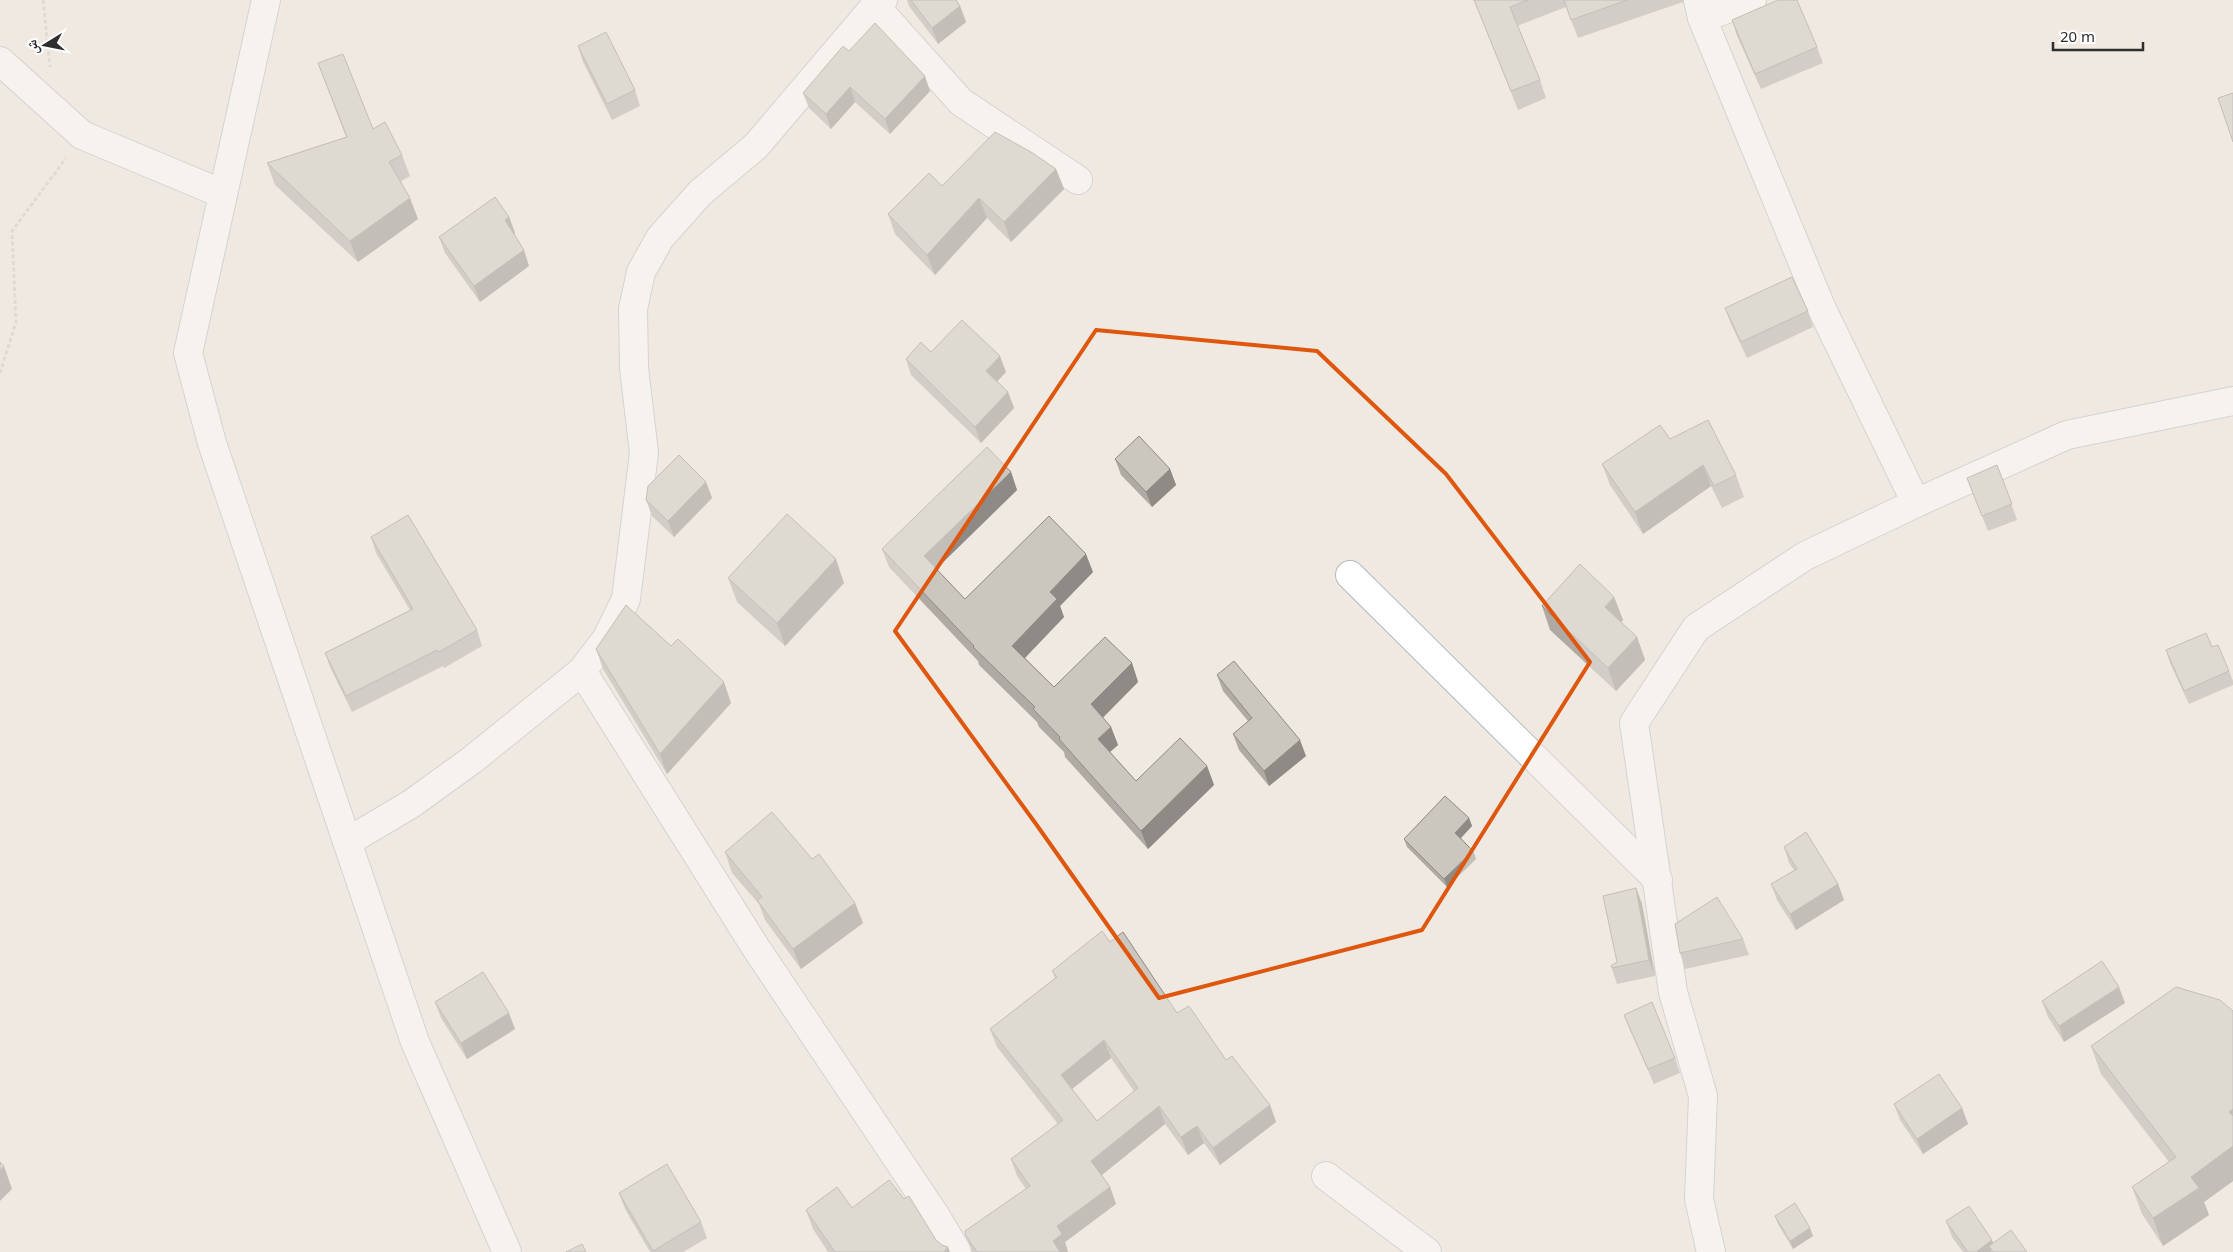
<svg xmlns="http://www.w3.org/2000/svg" width="2233" height="1252" viewBox="0 0 2233 1252" font-family="'Noto Sans','Noto Naskh Arabic',sans-serif">
	<style>
		.lines { fill: none; stroke-linecap: round; stroke-linejoin: round }
		.street-casing { stroke: #b4b7c1; stroke-width: 30 }
		.secondary-casing { stroke: #b4b7c1; stroke-width: 30 }
		.path { stroke: #c9c9c9; stroke-width: 3; stroke-dasharray: 4 2.5; stroke-linecap: butt }
		.street { stroke: #fff; stroke-width: 28 }
		.secondary { stroke: #fff; stroke-width: 28 }
		.wall { fill: #afaba4; fill-rule: evenodd }
		.shaded-wall { fill: #8e8b86 }
		.building { fill: #cbc7bf; stroke: #8e8b86; fill-rule: evenodd }
		.marked { fill: none; stroke: #df570e; stroke-width: 4; stroke-linejoin: round }
	</style>
	<rect width="100%" height="100%" fill="#efe9e1"/>
	<g class="lines">
		<g class="street-casing">
			<g id="street">
				<path d="M1698 0 1702 18 1821 307 1916 503 1805 556 1696 628 1634 723 1673 992 1703 1096 1699 1199 1711 1252"/>
				<path d="M875 6 961 102 1078 180"/>
				<path d="M1702 18 1752 0"/>
				<path d="M0 61 82 135 223 194"/>
				<path d="M1916 503 2067 435 2233 401"/>
				<path d="M1350 575 1658 880"/>
				<path d="M582 671 756 948 935 1215 957 1252"/>
				<path d="M347 842 411 804 472 760 582 671 607 638 626 599 644 453 634 368 633 309 641 272 660 238 700 193 756 146 875 6 883 0"/>
				<path d="M1326 1176 1427 1252"/>
			</g>
		</g>
		<g class="secondary-casing">
			<path id="secondary" d="M266 0 188 353 212 443 415 1042 507 1252"/>
		</g>
		<g class="path">
			<path d="M43 0 50 67"/>
			<path d="M0 373 16 322 12 231 66 158"/>
		</g>
		<use href="#street" class="street"/>
		<use href="#secondary" class="secondary"/>
	</g>
	<g class="wall">
		<path d="M907 0H956L960 6 966 22 938 44 909 6Z"/>
		<path d="M1474 0H1683V2L1578 38 1566 7 1517 26 1540 80 1546 98 1518 110Z"/>
		<path d="M1732 20 1817 47 1823 63 1761 89 1737 36Z"/>
		<path d="M578 46 635 90 640 106 612 120 583 62Z"/>
		<path d="M849 51 930 91 890 134 855 102 831 129 809 108 803 93Z"/>
		<path d="M318 63 373 129 402 155 410 176 401 181 418 219 358 262 275 185 267 163 346 137Z"/>
		<path d="M1056 169 1064 189 1011 242 987 218 935 275 895 234 888 214Z"/>
		<path d="M509 217 515 233 514 234 529 266 480 302 445 253 439 237Z"/>
		<path d="M1725 308 1808 311 1813 327 1747 358 1731 324Z"/>
		<path d="M931 352 1006 372 997 381 1008 392 1014 408 981 443 911 375 906 359Z"/>
		<path d="M1670 439 1736 475 1744 497 1722 508 1711 486 1643 534 1610 485 1602 464Z"/>
		<path d="M1115 459 1170 469 1176 485 1152 507 1121 475Z"/>
		<path d="M1997 465 2017 520 1988 531 1967 478Z"/>
		<path d="M1011 472 1017 490 936 569 965 599 1093 572 1060 606 1064 617 1025 658 1054 687 1132 663 1138 682 1103 718 1111 727 1118 745 1110 752 1136 781 1207 766 1214 785 1148 849 1065 757 1064 752 1039 727 1037 722 979 665 978 661 889 567 882 549Z"/>
		<path d="M706 482 712 498 674 537 652 516 646 500Z"/>
		<path d="M371 537 477 630 482 646 444 668 443 666 352 712 331 669 325 653 410 610 376 553Z"/>
		<path d="M728 578 844 583 785 646 737 602Z"/>
		<path d="M1614 597 1623 620 1621 622 1637 637 1645 660 1616 691 1550 630 1542 606Z"/>
		<path d="M2212 647 2229 671 2233 681V685L2189 704 2170 663 2166 650Z"/>
		<path d="M596 649 731 703 667 774 603 669Z"/>
		<path d="M1217 675 1306 756 1269 786 1239 750 1233 734 1248 721 1223 691Z"/>
		<path d="M1469 818 1472 826 1461 838 1473 851 1476 859 1447 887 1407 847 1404 839Z"/>
		<path d="M1784 847 1838 884 1844 900 1796 930 1777 900 1771 884 1794 870 1789 863Z"/>
		<path d="M725 852 812 859 855 903 863 923 801 969 765 920 759 904 732 873Z"/>
		<path d="M1636 888 1642 904 1655 976 1617 984 1611 966 1617 962Z"/>
		<path d="M1743 939 1749 955 1685 969 1680 953Z"/>
		<path d="M1110 942 1177 1013 1226 1060 1270 1105 1276 1122 1220 1165 1204 1143 1188 1155 1165 1124 1102 1175 1110 1187 1116 1204 1065 1242 1068 1252H972L966 1236 1026 1189 1017 1176 1011 1159 1058 1124 997 1047 990 1029 1055 978 1052 971ZM1111 1058 1134 1091 1097 1121 1072 1089Z"/>
		<path d="M2042 1001 2125 1003 2064 1042 2048 1017Z"/>
		<path d="M435 1002 515 1029 467 1059 441 1018Z"/>
		<path d="M2233 1011V1181L2204 1202 2209 1215 2163 1246 2142 1214 2132 1187 2169 1162 2101 1074 2091 1046Z"/>
		<path d="M1624 1015 1675 1058 1680 1073 1654 1084 1630 1030Z"/>
		<path d="M1894 1104 1962 1108 1968 1124 1923 1154 1900 1120Z"/>
		<path d="M619 1193 701 1222 707 1238 683 1252H650L625 1209Z"/>
		<path d="M852 1208 936 1240 950 1252H828L813 1229 806 1210Z"/>
		<path d="M1775 1216 1813 1236 1793 1249 1778 1224Z"/>
		<path d="M1946 1221 1993 1243 2027 1252H1963L1952 1237Z"/>
	</g>
	<g class="shaded-wall">
		<path d="M960 6 966 22 938 44 932 28Z"/>
		<path d="M925 76 930 91 890 134 885 119Z"/>
		<path d="M850 87 855 102 831 129 826 114Z"/>
		<path d="M1056 169 1064 189 1011 242 1004 222Z"/>
		<path d="M410 198 418 219 358 262 350 241Z"/>
		<path d="M979 198 987 218 935 275 927 255Z"/>
		<path d="M509 217 515 233 511 236 505 220Z"/>
		<path d="M524 250 529 266 480 302 474 286Z"/>
		<path d="M1000 356 1006 372 992 387 986 371Z"/>
		<path d="M1008 392 1014 408 981 443 975 427Z"/>
		<path d="M1703 465 1711 486 1643 534 1635 512Z"/>
		<path d="M1170 469 1176 485 1152 507 1146 492Z"/>
		<path d="M1011 472 1017 490 931 574 924 556Z"/>
		<path d="M706 482 712 498 674 537 668 521Z"/>
		<path d="M1086 554 1093 572 1060 606 1064 617 1019 664 1012 646 1050 592Z"/>
		<path d="M836 559 844 583 785 646 777 623Z"/>
		<path d="M1614 597 1623 620 1613 631 1605 607Z"/>
		<path d="M1637 637 1645 660 1616 691 1608 668Z"/>
		<path d="M1132 663 1138 682 1097 723 1091 704Z"/>
		<path d="M724 682 731 703 667 774 660 754Z"/>
		<path d="M1111 727 1118 745 1104 757 1098 739Z"/>
		<path d="M1300 740 1306 756 1269 786 1264 771Z"/>
		<path d="M1207 766 1214 785 1148 849 1141 831Z"/>
		<path d="M1469 818 1472 826 1458 841 1455 833Z"/>
		<path d="M1473 851 1476 859 1447 887 1444 879Z"/>
		<path d="M1838 884 1844 900 1796 930 1790 914Z"/>
		<path d="M1636 888 1642 904 1655 976 1649 960Z"/>
		<path d="M855 903 863 923 801 969 793 949Z"/>
		<path d="M2119 987 2125 1003 2064 1042 2059 1026Z"/>
		<path d="M509 1013 515 1029 467 1059 461 1043Z"/>
		<path d="M1104 1040 1111 1058 1067 1093 1061 1075Z"/>
		<path d="M1270 1105 1276 1122 1220 1165 1213 1148Z"/>
		<path d="M1159 1106 1165 1124 1098 1178 1091 1161Z"/>
		<path d="M1962 1108 1968 1124 1923 1154 1917 1139Z"/>
		<path d="M2233 1109V1121L2229 1112Z"/>
		<path d="M1197 1126 1204 1143 1188 1155 1181 1137Z"/>
		<path d="M2233 1146V1181L2204 1202 2209 1215 2163 1246 2153 1218 2191 1177Z"/>
		<path d="M4 1166 12 1189 0 1201V1171Z"/>
		<path d="M1110 1187 1116 1204 1065 1242 1068 1252H1057L1053 1241 1057 1226Z"/>
		<path d="M1810 1228 1813 1236 1793 1249 1790 1241Z"/>
		<path d="M1992 1240 1997 1252 1989 1246 1991 1252H1976Z"/>
		<path d="M948 1247 950 1252H944Z"/>
	</g>
	<g class="building">
		<path d="M911 0H956L960 6 932 28Z"/>
		<path d="M1474 0H1528L1510 7 1540 80 1511 91Z"/>
		<path d="M1564 0H1627L1571 20Z"/>
		<path d="M1778 0H1797L1817 47 1755 74 1732 20Z"/>
		<path d="M875 23 925 76 885 119 850 87 826 114 803 93 843 46 849 51Z"/>
		<path d="M606 32 635 90 607 104 578 46Z"/>
		<path d="M343 54 373 129 385 122 402 155 389 162 410 198 350 241 267 163 347 137 318 63Z"/>
		<path d="M2233 93V142L2218 98Z"/>
		<path d="M995 132 1031 152 1056 169 1004 222 979 198 927 255 888 214 929 173 942 186Z"/>
		<path d="M495 197 509 217 505 220 524 250 474 286 439 237Z"/>
		<path d="M1792 277 1808 311 1741 342 1725 308Z"/>
		<path d="M962 320 1000 356 986 371 1008 392 975 427 906 359 921 342 931 352Z"/>
		<path d="M1708 420 1736 475 1714 486 1703 465 1635 512 1602 464 1660 425 1670 439Z"/>
		<path d="M1139 436 1170 469 1146 492 1115 459Z"/>
		<path d="M987 447 1011 472 924 556 965 599 1049 516 1086 554 1050 592 1057 599 1012 646 1054 687 1105 637 1132 663 1091 704 1111 727 1098 739 1136 781 1180 738 1207 766 1141 831 1059 739 1060 737 1033 709 1035 707 973 647 974 646 882 549Z"/>
		<path d="M679 455 706 482 668 521 646 500 648 486Z"/>
		<path d="M1997 465 2012 504 1982 516 1967 478Z"/>
		<path d="M787 514 836 559 777 623 728 578Z"/>
		<path d="M408 515 477 630 439 652 437 650 346 696 325 653 413 609 371 537Z"/>
		<path d="M1580 564 1614 597 1605 607 1637 637 1608 668 1542 606Z"/>
		<path d="M626 605 671 646 678 639 724 682 660 754 596 649Z"/>
		<path d="M2206 633 2212 647 2218 645 2229 671 2184 691 2166 650Z"/>
		<path d="M1234 661 1300 740 1264 771 1233 734 1252 718 1217 675Z"/>
		<path d="M1445 796 1469 818 1455 833 1473 851 1444 879 1404 839Z"/>
		<path d="M772 812 812 859 819 854 855 903 793 949 757 900 762 897 725 852Z"/>
		<path d="M1806 832 1838 884 1790 914 1771 884 1797 869 1784 847Z"/>
		<path d="M1636 888 1649 960 1612 968 1611 966 1617 962 1603 896Z"/>
		<path d="M1717 897 1743 939 1680 953 1675 924Z"/>
		<path d="M1102 931 1110 942 1123 932 1177 1013 1189 1006 1226 1060 1232 1056 1270 1105 1213 1148 1197 1126 1181 1137 1159 1106 1091 1161 1110 1187 1057 1226 1062 1234 1053 1241 1060 1252H977L966 1236 965 1231 1030 1186 1011 1159 1063 1120 990 1029 1057 977 1052 971ZM1104 1040 1138 1088 1097 1121 1061 1075Z"/>
		<path d="M2102 961 2119 987 2059 1026 2042 1001Z"/>
		<path d="M483 972 509 1013 461 1043 435 1002Z"/>
		<path d="M2176 987 2220 1000 2233 1011V1109L2229 1112 2233 1116V1146L2191 1177 2199 1188 2153 1218 2132 1187 2176 1157 2091 1046Z"/>
		<path d="M1652 1002 1675 1058 1648 1069 1624 1015Z"/>
		<path d="M1939 1074 1962 1108 1917 1139 1894 1104Z"/>
		<path d="M0 1162 4 1166 0 1171Z"/>
		<path d="M667 1164 701 1222 653 1251 619 1193Z"/>
		<path d="M889 1180 904 1199 909 1196 936 1240 942 1245 948 1247 944 1252H835L806 1210 837 1187 852 1208Z"/>
		<path d="M1795 1203 1810 1228 1790 1241 1775 1216Z"/>
		<path d="M1969 1206 1992 1240 1976 1252H1968L1946 1221Z"/>
		<path d="M2011 1230 2027 1252H1993L1989 1246Z"/>
		<path d="M582 1244 586 1252H566Z"/>
	</g>
	<path d="M0 0H2233V1252H0ZM1096 330 1317 351 1446 474 1590 662 1422 930 1159 998 1036 824 895 631Z" fill="#efe9e1" fill-opacity=".55" fill-rule="evenodd"/>
	<path class="marked" d="M1096 330 1317 351 1446 474 1590 662 1422 930 1159 998 1036 824 895 631Z"/>
	<g transform="translate(45 45) rotate(260)" stroke="#ffffff" stroke-width="4" paint-order="stroke">
	<path d="M0-4L9 19L0 12L-9 19Z" fill="#2e2e2e"/>
	<text y="-8" font-size="14" font-weight="bold" text-anchor="middle" fill="#2e2e2e">ش</text>
	</g>
	<path d="M2053 42v8h90v-8" fill="none" stroke="#2e2e2e" stroke-width="2.5"/>
	<text x="2060" y="42" font-size="15" fill="#2e2e2e" stroke="#ffffff" stroke-width="4" paint-order="stroke">20 m</text>
</svg>
